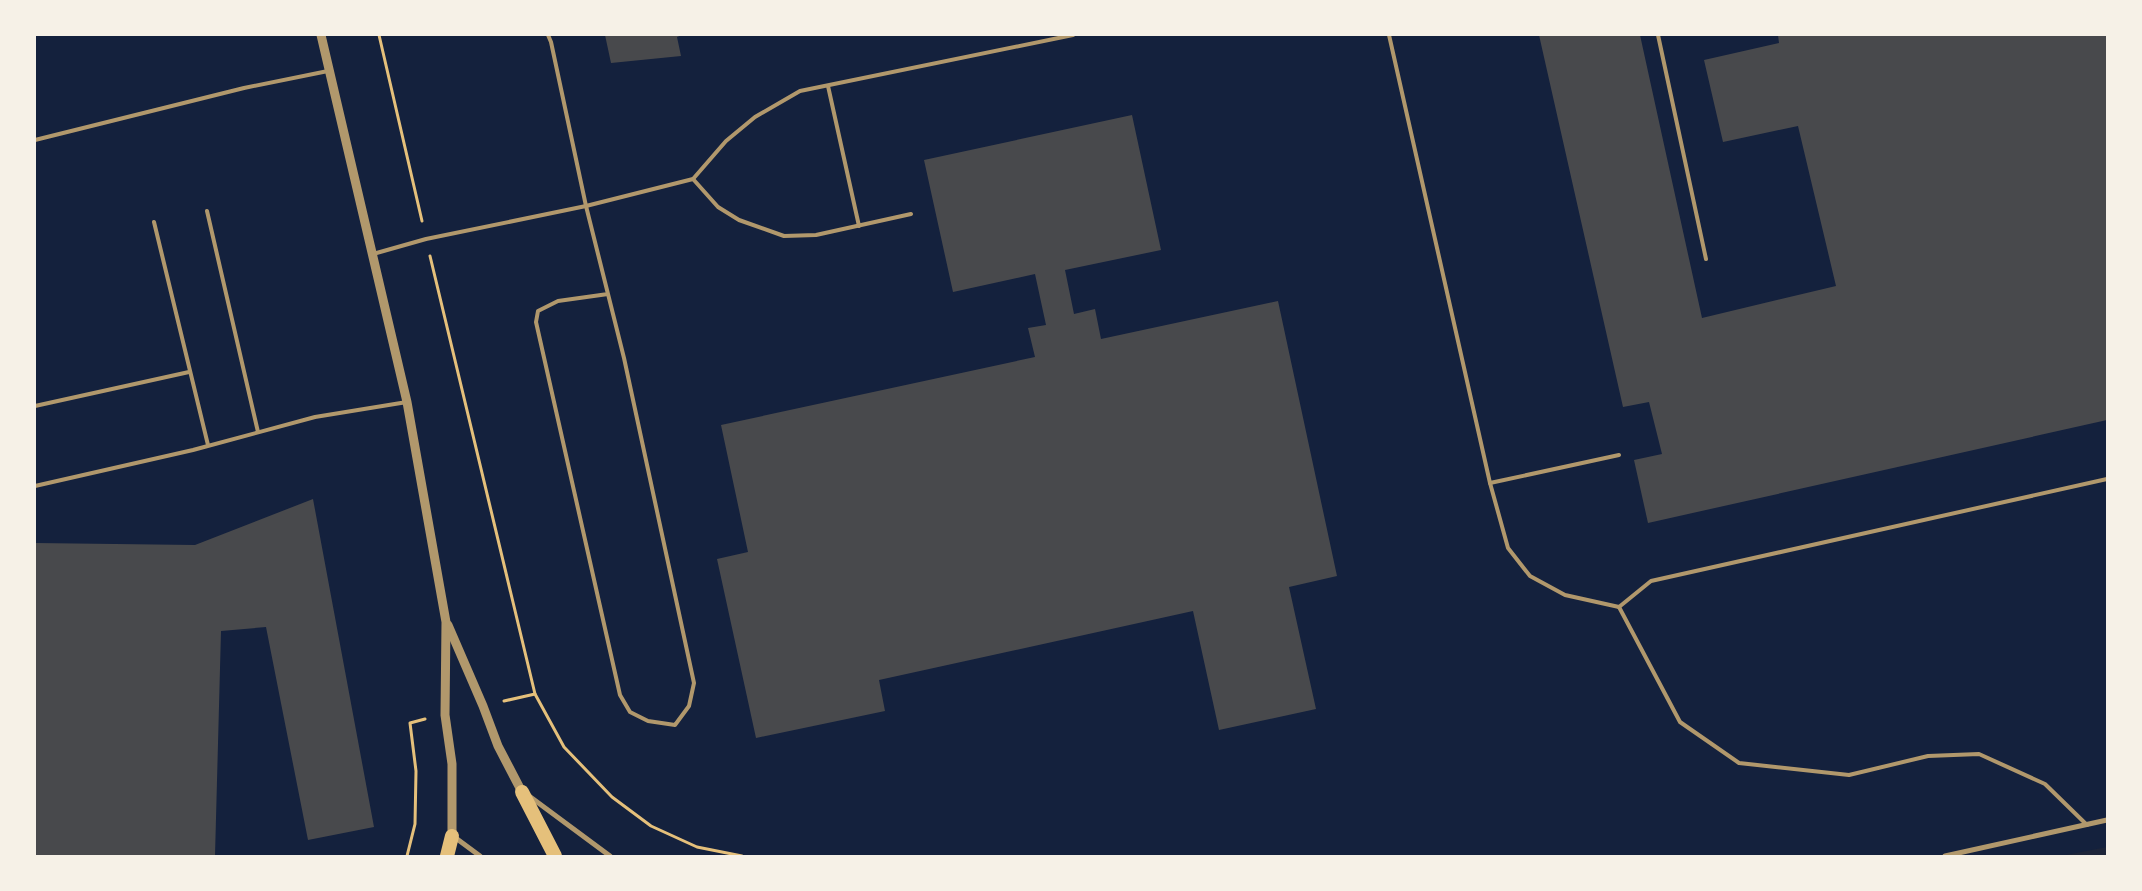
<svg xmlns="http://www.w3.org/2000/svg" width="2142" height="891" viewBox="0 0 2142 891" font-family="'Archivo Narrow',sans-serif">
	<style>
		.green { fill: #1d2539 }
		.building { fill: #48494c }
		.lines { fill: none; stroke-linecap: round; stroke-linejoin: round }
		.path { stroke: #e5c07b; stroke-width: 3 }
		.service { stroke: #b1986c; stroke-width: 4 }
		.minor { stroke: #b1986c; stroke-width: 5 }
		.tertiary { stroke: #b1986c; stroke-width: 9 }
		.trunk { stroke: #e5c07b; stroke-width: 14 }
	</style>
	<rect width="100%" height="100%" fill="#14213d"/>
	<path class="green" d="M2107 847V856H2061Z"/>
	<g class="building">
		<path d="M605 35H682L677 37 681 56 611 63Z"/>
		<path d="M1539 35H1640L1702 318 1836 286 1798 126 1723 142 1704 60 1779 43 1778 35H2107V420L1648 523 1634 460 1662 454 1649 402 1623 407Z"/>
		<path d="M1132 115 1161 250 1065 270 1074 314 1095 309 1101 339 1278 301 1337 576 1289 587 1316 709 1219 730 1193 611 879 680 885 711 756 738 717 559 748 552 721 425 1035 357 1028 328 1046 325 1035 274 953 292 924 160Z"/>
		<path d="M313 499 374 827 308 840 266 627 221 631 215 856H35V543L195 545Z"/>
	</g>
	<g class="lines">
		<g class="path">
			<path d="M379 35 422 221"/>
			<path d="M430 256 535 694 564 747 612 797 651 826 697 847 742 856"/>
			<path d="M504 701 535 694"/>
			<path d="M407 856 415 824 416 771 410 723 425 719"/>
		</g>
		<g class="service">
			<path d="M548 35 551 42 586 206 624 358 694 683 689 706 675 725 648 721 630 712 620 695 536 322 538 311 558 301 608 294"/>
			<path d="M1389 35 1490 483 1508 548 1530 576 1565 595 1619 607"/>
			<path d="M1658 35 1706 259"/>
			<path d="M828 86 859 226"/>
			<path d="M35 140 244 88 328 71"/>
			<path d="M693 179 718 207 739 220 784 236 816 235 911 214"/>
			<path d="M207 211 258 432"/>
			<path d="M154 222 208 445"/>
			<path d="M373 254 426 239 586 206 693 179 726 141 755 117 800 91 1073 35"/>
			<path d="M35 406 189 372"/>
			<path d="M1490 483 1619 455"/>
			<path d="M35 486 193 450 315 417 407 402"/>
			<path d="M1619 607 1680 722 1739 763 1849 775 1928 756 1979 754 2045 784 2087 825"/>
			<path d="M1619 607 1651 581 2107 479"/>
		</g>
		<g class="minor">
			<path d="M529 796 610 856"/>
			<path d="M453 836 480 856"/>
			<path d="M1945 856 2107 820"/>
		</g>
		<g class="tertiary">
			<path d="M321 35 407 402 446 622 445 715 452 764V836"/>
			<path d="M448 625 483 706 498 746 522 792"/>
		</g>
		<g class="trunk">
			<path d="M522 792 555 856"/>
			<path d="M447 856 452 836"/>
		</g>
	</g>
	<rect width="2142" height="891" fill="none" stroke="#f6f1e7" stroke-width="72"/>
</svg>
